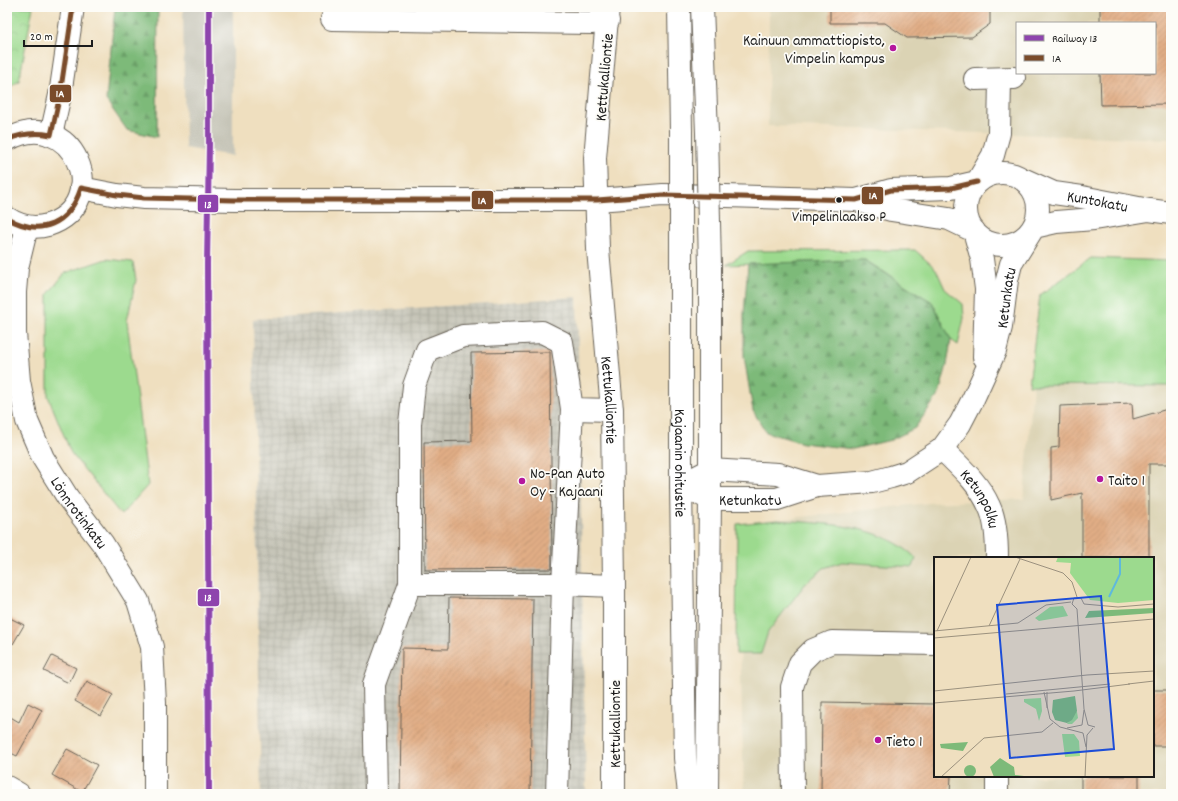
<svg xmlns="http://www.w3.org/2000/svg" width="1178" height="801" viewBox="0 0 1178 801" font-family="Dekko,sans-serif">
	<style>
		.built { fill: #dbd3b4; fill-rule: evenodd }
		.industrial { fill: url(#industrial-grid) }
		.railway { fill: #c6c5b8 }
		.grass { fill: #9cda8e; stroke: #5c7b55 }
		.forest { fill: url(#forest-firs); stroke: #4c6b4a }
		.park { fill: url(#park-crowns); stroke: #5c7b55 }
		.building { fill: url(#building-hatch) }
		.lines { fill: none; stroke-linecap: round; stroke-linejoin: round }
		.minor-casing { stroke: #666055; stroke-width: 24 }
		.highway-casing { stroke: #666055; stroke-width: 24 }
		.minor { stroke: #fff; stroke-width: 22 }
		.highway { stroke: #fff; stroke-width: 22 }
		.highway-bridge-casing { stroke: #666055; stroke-width: 24; stroke-linecap: butt }
		.highway-bridge { stroke: #fff; stroke-width: 22 }
		.bus-1-casing { stroke: #fdfcf7; stroke-width: 8 }
		.bus-1 { stroke: #7a4b2a; stroke-width: 5 }
		.rail-1-casing { stroke: #fdfcf7; stroke-width: 9 }
		.rail-1 { stroke: #8e44ad; stroke-width: 6 }
		.poi-dot { fill: #b5179e; stroke: #fdfcf7; stroke-width: 1.5 }
		.bus-dot { fill: #1c1c1c; stroke: #fdfcf7; stroke-width: 1.5 }
		.labels { text-anchor: middle; stroke-width: 3.5; stroke-linejoin: round; paint-order: stroke }
		.bus-label { font-size: 15px; fill: #1c1c1c; stroke: #fdfcf7 }
		.poi-label { font-size: 16px; fill: #1c1c1c; stroke: #fdfcf7; text-anchor: start }
		.street-label { font-size: 16px; fill: #1c1c1c; stroke: #fdfcf7 }
		.inset-river { fill: none; stroke: #5fb9dc; stroke-width: 2 }
		.inset-road { fill: none; stroke: #9b917e; stroke-width: 1 }
		.view { fill: #1d4ed8; fill-opacity: 0.15; stroke: #1d4ed8; stroke-width: 2 }
		.inset-edge { fill: none; stroke: #1c1c1c; stroke-width: 2 }
		.line-badge { stroke: #fdfcf7; stroke-width: 1.5 }
		.badge-label { font-size: 11px; text-anchor: middle; font-weight: bold; fill: #fff }
	</style>
	<defs>
		<pattern id="industrial-grid" width="8" height="8" patternUnits="userSpaceOnUse"><rect width="8" height="8" fill="#c6c5b8"/><path d="M0 4h8M4 0v8" fill="none" stroke="#aaa99e"/></pattern>
		<pattern id="forest-firs" width="22" height="20" patternUnits="userSpaceOnUse"><rect width="22" height="20" fill="#7dba79"/><path d="M5 1l3.5 6h-7zM16 11l3.5 6h-7z" fill="#6b9f68"/></pattern>
		<pattern id="park-crowns" width="20" height="18" patternUnits="userSpaceOnUse"><rect width="20" height="18" fill="#9cda8e"/><path d="M2 6a3 3 0 1 1 6 0M12 15a3 3 0 1 1 6 0" fill="none" stroke="#86ba7a"/></pattern>
		<pattern id="building-hatch" width="6" height="6" patternUnits="userSpaceOnUse"><rect width="6" height="6" fill="#e1ad85"/><path d="M-1 1l2-2M0 6l6-6M5 7l2-2" fill="none" stroke="#c09472"/></pattern>
	</defs>
	<rect width="100%" height="100%" fill="#fdfcf7"/>
	<filter id="ink" filterUnits="userSpaceOnUse"><feTurbulence type="fractalNoise" baseFrequency=".025" numOctaves="2"/><feDisplacementMap in="SourceGraphic" scale="8" xChannelSelector="R" yChannelSelector="G"/><feConvolveMatrix kernelMatrix="1 2 1 2 8 2 1 2 1" color-interpolation-filters="sRGB"/></filter>
	<filter id="wash" filterUnits="userSpaceOnUse"><feTurbulence type="fractalNoise" baseFrequency=".012" numOctaves="4" result="noise"/><feDisplacementMap in="SourceGraphic" scale="16" xChannelSelector="R" yChannelSelector="G"/><feGaussianBlur stdDeviation="0.9" result="paint"/><feColorMatrix in="noise" values="0 0 0 0 0 0 0 0 0 0 0 0 0 0 0 0 0 1.4 0 .05"/><feComposite in="paint" operator="in"/></filter>
	<g filter="url(#wash)">
		<rect width="100%" height="100%" fill="#efdfbf"/>
		<g class="built">
			<path d="M769 7H1171V139L768 126ZM1017 23H1155V73H1017Z"/>
			<path d="M1091 258 1171 261V794H744L737 524 929 503 1024 499 1040 295ZM935 558H1153V776H935Z"/>
		</g>
		<path class="industrial" d="M577 297 586 794H261L253 319Z"/>
		<path class="railway" d="M183 7H233V156L185 148Z"/>
		<g class="grass">
			<path d="M915 250 936 269 945 289 963 304 964 318 958 345 951 340 932 302 865 260 726 265 748 251Z"/>
			<path d="M1091 258 1171 261V386L1029 385 1040 295Z"/>
			<path d="M106 259 133 262 136 280 127 321 148 485 121 515 71 453 48 396V294L65 273Z"/>
			<path d="M777 520C824 524 880 523 916 558L913 567 842 562 824 568 806 583 768 632 761 654H736L737 524Z"/>
		</g>
		<g class="forest">
			<path d="M115 7H158L157 137 127 130 106 100Z"/>
			<path d="M864 260 932 302 951 340 947 365 939 394 915 428 891 440 853 449 803 443 766 432 753 411 744 356V314L748 264Z"/>
		</g>
		<path class="park" d="M7 7H33L19 81 7 89Z"/>
		<g id="blocks">
			<g class="building">
				<path d="M830 7H990V24L972 37 907 38 885 23H830Z"/>
				<path d="M1100 7H1171V104L1101 105 1100 73H1155V23H1100Z"/>
				<path d="M550 352 552 569 425 570 424 442 472 441 471 353Z"/>
				<path d="M1132 403 1133 419 1171 408V464H1149V558H1082V493L1051 500V448L1059 447 1060 406Z"/>
				<path d="M449 598 533 599 530 794H400L402 648 448 649Z"/>
				<path d="M10 618 24 625 13 644 7 641V624Z"/>
				<path d="M52 656 76 668 69 683 44 671Z"/>
				<path d="M87 681 113 695 101 716 75 701Z"/>
				<rect x="1153" y="690" width="18" height="56"/>
				<path d="M822 702 935 704V776H951L950 794H821Z"/>
				<path d="M28 703 42 710 17 756 7 751V715L19 722Z"/>
				<path d="M67 749 97 765 82 792 52 775Z"/>
				<rect x="1081" y="776" width="58" height="18"/>
			</g>
		</g>
	</g>
	<g filter="url(#ink)">
		<use href="#blocks" fill-opacity="0" stroke="#666055" stroke-width="1"/>
		<g class="lines">
			<g class="minor-casing">
				<g id="minor">
					<path id="s1" d="M608 7 595 158 598 249 612 410 614 586V794"/>
					<path d="M332 19 591 23 608 21"/>
					<path d="M975 79 1014 78"/>
					<path d="M51 135 60 95 73 7"/>
					<path d="M7 140C72 103 115 203 48 225 34 229 19 226 7 218"/>
					<circle cx="1002" cy="209" r="36"/>
					<path id="s2" d="M1025 180 1054 193 1082 197 1149 210 1171 213"/>
					<path d="M81 188 117 195 144 198 234 200H597L663 195 726 196 856 200 891 190 951 188 977 182 993 155 999 133 1000 79"/>
					<path d="M856 200 891 210 949 219 974 231 982 259 986 289 984 357"/>
					<path id="s3" d="M27 227 17 268 15 292V333L19 381 27 421 43 458 68 498 103 544 138 601 152 647 155 703V794"/>
					<path id="s4" d="M942 449C959 466 979 483 989 506 996 520 997 542 997 558"/>
					<path id="s5" d="M681 485 710 499H777L817 486 872 482 891 477 907 472 942 449 960 424 973 399 995 351 1001 327 1007 280 1011 264 1034 227 1056 222 1094 219 1149 210"/>
					<path d="M681 485 710 470 778 474 817 486"/>
					<path d="M410 584H563L614 586"/>
					<path d="M7 787 19 794"/>
					<path d="M376 794 374 684 410 584V424L414 386 427 350 463 336 542 332 562 342 572 409 612 410"/>
					<path d="M557 794 563 584 572 409"/>
					<path d="M793 794 792 687 800 663 813 650 832 642 935 644"/>
					<path d="M997 794V776"/>
				</g>
			</g>
			<g class="highway-casing">
				<g id="highway">
					<path d="M679 7 681 132"/>
					<path d="M702 7 707 133"/>
					<path id="s6" d="M681 266V485L685 758 689 794"/>
					<path d="M707 794 710 499V266"/>
				</g>
			</g>
			<use href="#minor" class="minor"/>
			<use href="#highway" class="highway"/>
			<g class="highway-bridge-casing">
				<g id="highway-bridge">
					<path d="M681 132V266"/>
					<path d="M707 133 710 266"/>
				</g>
			</g>
			<use href="#highway-bridge" class="highway-bridge"/>
			<g class="bus-1-casing">
				<g id="bus-1">
					<path d="M7 140C22 133 35 132 51 135L60 95 73 7"/>
					<path d="M7 218C41 238 69 224 81 188L117 195 144 198 234 200H597L663 195 856 200 891 190 951 188 977 182"/>
				</g>
			</g>
			<use href="#bus-1" class="bus-1"/>
			<g class="rail-1-casing">
				<path id="rail-1" d="M209 7V144L207 264 209 794"/>
			</g>
			<use href="#rail-1" class="rail-1"/>
		</g>
	</g>
	<g class="poi-dot">
		<circle cx="893" cy="48" r="4"/>
		<circle cx="1100" cy="479" r="4"/>
		<circle cx="522" cy="481" r="4"/>
		<circle cx="878" cy="740" r="4"/>
	</g>
	<circle class="bus-dot" cx="839" cy="200" r="3.5"/>
	<g class="labels">
		<g class="bus-label">
			<text x="839" y="221">Vimpelinlaakso P</text>
		</g>
		<g class="poi-label">
			<text x="885" y="45" text-anchor="end">Kainuun ammattiopisto,<tspan x="885" dy="18">Vimpelin kampus</tspan></text>
			<text x="530" y="478">No-Pan Auto<tspan x="530" dy="18">Oy - Kajaani</tspan></text>
			<text x="1108" y="485">Taito 1</text>
			<text x="886" y="746">Tieto 1</text>
		</g>
		<g class="street-label">
			<text transform="translate(603 77) rotate(-85)" y="6">Kettukalliontie</text>
			<text dy="6" stroke="none"><textPath href="#s2" startOffset="76">Kuntokatu</textPath></text>
			<text dy="6" stroke="none"><textPath href="#s5" startOffset="441">Ketunkatu</textPath></text>
			<text dy="6" stroke="none"><textPath href="#s1" startOffset="394">Kettukalliontie</textPath></text>
			<text dy="6" stroke="none"><textPath href="#s6" startOffset="197">Kajaanin ohitustie</textPath></text>
			<text dy="6" stroke="none"><textPath href="#s5" startOffset="72">Ketunkatu</textPath></text>
			<text dy="6" stroke="none"><textPath href="#s4" startOffset="64">Ketunpolku</textPath></text>
			<text dy="6" stroke="none"><textPath href="#s3" startOffset="302">Lönnrotinkatu</textPath></text>
			<text transform="translate(614 724) rotate(-90)" y="6">Kettukalliontie</text>
		</g>
	</g>
	<g transform="translate(934 557)">
		<rect width="220" height="220" fill="#efdfbf"/>
		<path d="M129 49 134 59 105 64 101 61 116 50ZM140 136 144 161 138 167H133L143 154ZM107 141 108 154 105 164 102 152 90 145V142ZM128 177H140L145 184 146 199 131 200Z" fill="#9cda8e"/>
		<path d="M220 51V56L151 61 155 54ZM141 139 143 154 138 163 133 166 121 163 118 155 119 143ZM34 185 29 194 7 191 6 187ZM66 201 80 210 81 218 90 219 60 220 56 210ZM30 214a6 6 0 1 1 12 0a6 6 0 1 1-12 0Z" fill="#7dba79"/>
		<path d="M124 0H220V43L184 46 156 43 136 16 137 6 122 5Z" fill="#9cda8e"/>
		<path class="inset-river" d="M175 40 186 17V0"/>
		<path class="inset-road" d="M81 0 129 16 138 25 143 40M150 47 184 50 220 47M143 52 150 152 154 168 161 170M143 52 138 47 140 41H147L150 47M55 69 86 2M0 74 84 66 112 48 137 45M3 74 37 0M0 81 220 62M194 127 220 124M0 134 153 118 220 114M110 135 116 162 126 170 149 176 152 190M113 135V151M72 137 176 127M0 146 140 134 196 127M133 171 148 168 150 153M7 220 50 181 108 175 119 166M151 220 153 178 159 171"/>
		<path class="view" d="M167 39 180 192 76 201 63 48Z"/>
		<rect width="220" height="220" class="inset-edge"/>
	</g>
	<g class="line-badge">
		<rect x="49" y="84" width="23" height="19" rx="4" fill="#7a4b2a"/>
		<rect x="861" y="186" width="23" height="19" rx="4" fill="#7a4b2a"/>
		<rect x="471" y="190" width="23" height="20" rx="4" fill="#7a4b2a"/>
		<rect x="197" y="194" width="22" height="19" rx="4" fill="#8e44ad"/>
		<rect x="197" y="588" width="23" height="19" rx="4" fill="#8e44ad"/>
	</g>
	<g class="badge-label">
		<text x="60" y="97">1A</text>
		<text x="873" y="199">1A</text>
		<text x="482" y="204">1A</text>
		<text x="208" y="208">13</text>
		<text x="208" y="601">13</text>
	</g>
	<rect width="1178" height="801" fill="none" stroke="#fdfcf7" stroke-width="24"/>
	<rect x="1016" y="22" width="140" height="52" fill="#fdfcf7" stroke="#a3a29f"/>
	<rect x="1024" y="35" width="20" height="6" fill="#8e44ad" stroke="#a3a29f"/>
	<text x="1052" y="42" font-size="12" fill="#1c1c1c">Railway 13</text>
	<rect x="1024" y="55" width="20" height="6" fill="#7a4b2a" stroke="#a3a29f"/>
	<text x="1052" y="62" font-size="12" fill="#1c1c1c">1A</text>
	<path d="M24 40v6h68v-6" fill="none" stroke="#1c1c1c" stroke-width="2"/>
	<text x="30" y="40" font-size="12" fill="#1c1c1c" stroke="#fdfcf7" stroke-width="3" paint-order="stroke">20 m</text>
</svg>
